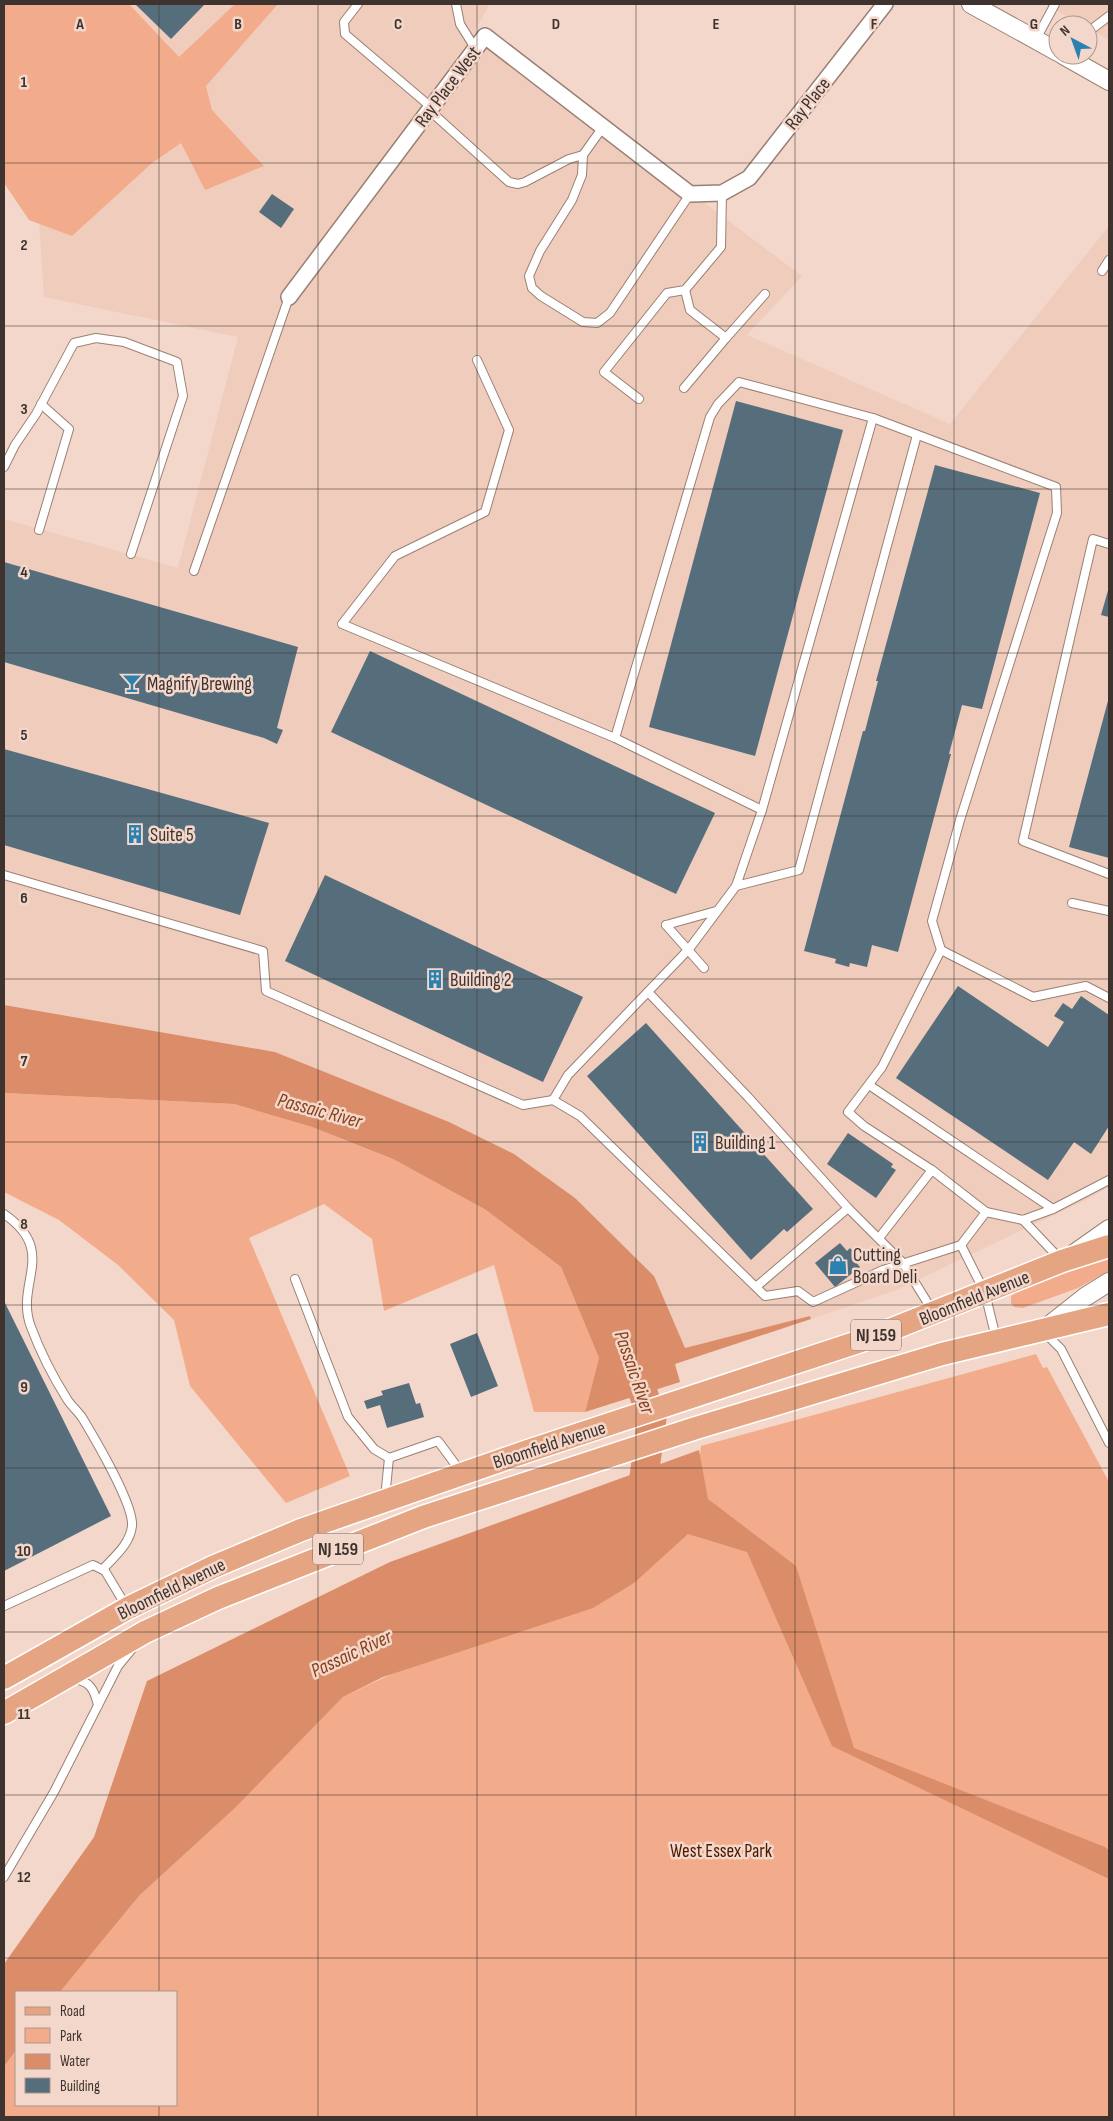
<svg xmlns="http://www.w3.org/2000/svg" width="1113" height="2121" viewBox="0 0 1113 2121" font-family="'Sofia Sans Condensed',sans-serif">
	<style>
		.built { fill: #efccbb }
		.green { fill: #f2ac8c }
		.water { fill: #da8d68 }
		.lines { fill: none; stroke-linecap: round; stroke-linejoin: round }
		.river { stroke: #da8d68; stroke-width: 29 }
		.building { fill: #566d7c }
		.service-casing { stroke: #9a8074; stroke-width: 10 }
		.minor-casing { stroke: #9a8074; stroke-width: 18 }
		.tertiary-casing { stroke: #9a8074; stroke-width: 20 }
		.primary-casing { stroke: #fff; stroke-width: 25 }
		.service { stroke: #fff; stroke-width: 8 }
		.minor { stroke: #fff; stroke-width: 15 }
		.tertiary { stroke: #fff; stroke-width: 18 }
		.primary { stroke: #e5a482; stroke-width: 22 }
		.grid { fill: none; stroke: #3e332e; stroke-width: 1; stroke-opacity: 0.55 }
		.labels { text-anchor: middle; stroke-width: 5; stroke-linejoin: round; paint-order: stroke }
		.shield { fill: #f4d7cb; stroke: #75645d; stroke-width: 1 }
		.shield-label { font-size: 18px; font-weight: bold; fill: #3e332e }
		.street-label { font-size: 19px; fill: #3e332e; stroke: #f4d7cb }
		.poi-label { font-size: 19px; fill: #3e332e; stroke: #f4d7cb; text-anchor: start }
		.park-label { font-size: 19px; fill: #4a1900; stroke: #f4d7cb }
		.water-label { font-size: 20px; font-style: italic; fill: #874019; stroke: #f4d7cb }
		.grid-label { font-size: 16px; text-anchor: middle; font-weight: bold; fill: #3e332e; stroke: #f4d7cb; stroke-width: 5; stroke-linejoin: round; paint-order: stroke }
	</style>
	<rect width="100%" height="100%" fill="#f4d7cb"/>
	<g class="built">
		<path d="M129 4H490L475 30 802 276 747 335 950 424 1109 226V1186L1092 1197 896 1290 811 1319 810 1316 684 1348 654 1276 575 1198 514 1154 449 1122 275 1052 4 1005V519L178 568 238 337 44 297 39 222 194 75Z"/>
		<path d="M1044 4H1109V40L1088 28V25H1083Z"/>
	</g>
	<g class="green">
		<path d="M4 4H129L179 57 235 4H278L206 86 212 110 264 166 205 190 181 143 152 163 72 236 29 220 4 183Z"/>
		<path d="M4 1093 234 1104 312 1127 393 1159 486 1210 561 1267 599 1358 585 1412H534L494 1265 384 1311 372 1239 324 1204 249 1238 350 1476 286 1503 190 1386 174 1320 118 1265 59 1220 4 1192Z"/>
		<path d="M1109 1257V1271L1078 1288 1023 1308 1014 1307 1011 1303V1296L1018 1291Z"/>
		<path d="M1036 1354 1043 1368 1047 1367 1109 1482V1850L1105 1847 1109 1855V2117H4V2067L16 2050V2105H176V1992H60L139 1896 235 1808 343 1697 688 1534H690L701 1446Z"/>
	</g>
	<g class="water">
		<path d="M4 1005 275 1052 449 1122 514 1154 575 1198 654 1276 685 1348 810 1316 811 1319 675 1364 680 1382 585 1412 599 1358 561 1267 486 1210 393 1159 312 1127 234 1104 4 1093Z"/>
		<path d="M699 1450 708 1499 796 1566 854 1748 1105 1847 1109 1850V1879L832 1746 747 1552 688 1534 634 1583 593 1608 383 1677 343 1697 235 1808 139 1896 60 1992H16V2050L4 2067V1964L94 1837 147 1681 390 1562Z"/>
	</g>
	<g class="lines">
		<path class="river" d="M630 1356 652 1418 640 1506 638 1508"/>
	</g>
	<g class="building">
		<path d="M135 4H205L171 39Z"/>
		<path d="M272 194 294 209 281 228 259 212Z"/>
		<path d="M736 401 843 430 755 756 649 727Z"/>
		<path d="M935 465 1040 493 982 709 962 705 949 754H951L898 952 872 945 867 967 850 963 849 967 835 963 836 959 804 951 863 731H865L878 681H876Z"/>
		<path d="M4 562 298 647 277 728 283 730 277 744 264 738 4 662Z"/>
		<path d="M1109 587V617L1101 615Z"/>
		<path d="M370 651 715 813 676 894 331 732Z"/>
		<path d="M1109 697V858L1069 847Z"/>
		<path d="M4 749 269 823 240 915 4 845Z"/>
		<path d="M325 875 583 997 543 1082 285 961Z"/>
		<path d="M958 986 1048 1047 1064 1022 1054 1016 1063 1003 1072 1009 1081 996 1109 1015V1126L1091 1154 1074 1142 1048 1180 896 1078Z"/>
		<path d="M646 1023 813 1209 787 1232 784 1229 751 1260 587 1076Z"/>
		<path d="M848 1133 893 1164 891 1167 896 1170 876 1198 827 1164Z"/>
		<path d="M840 1243 847 1251 850 1248 857 1256 853 1259 860 1267 835 1287 815 1263Z"/>
		<path d="M4 1301 111 1516 4 1571Z"/>
		<path d="M477 1333 498 1386 471 1397 450 1344Z"/>
		<path d="M409 1383 416 1404 420 1403 424 1417 387 1428 380 1405 367 1409 364 1401 383 1395 381 1391Z"/>
	</g>
	<g class="lines">
		<g class="service-casing">
			<g id="service">
				<path d="M358 4 344 22 345 34 431 107"/>
				<path d="M456 4 460 24 475 48"/>
				<path d="M1088 32 1109 16"/>
				<path d="M1036 39 1055 4"/>
				<path d="M429 110 509 182 518 184 525 182 569 159 583 155"/>
				<path d="M603 127 583 155 582 175 572 200 540 251 529 276 532 288 541 296 583 322 597 323 610 313 690 194"/>
				<path d="M1102 271 1109 260"/>
				<path d="M726 338 765 294"/>
				<path d="M477 360 509 430 485 512 395 556 342 624 615 738 762 810"/>
				<path d="M684 388 726 338 690 310 685 290"/>
				<path d="M639 399 604 372 667 293 685 290 721 247 722 193"/>
				<path d="M4 467 15 445 36 414 74 343 96 338 124 342 177 362 183 396 131 554"/>
				<path d="M39 530 69 429 41 404"/>
				<path d="M1109 544 1093 539 1023 841 1109 874"/>
				<path d="M194 571 289 297"/>
				<path d="M615 738 710 417 718 404 739 382 873 418 1056 487 1057 513 960 820 932 921 941 950 882 1067 848 1112 864 1126 932 1170 986 1212"/>
				<path d="M4 875 263 951 266 991 523 1105 553 1100 580 1116 765 1296 798 1291 813 1302 883 1270 961 1245 986 1212 1023 1220 1053 1209 1109 1180"/>
				<path d="M736 886 799 870 917 435"/>
				<path d="M1072 903 1109 911"/>
				<path d="M666 925 704 968"/>
				<path d="M666 925 716 911"/>
				<path d="M941 950 1033 997 1086 986 1109 998"/>
				<path d="M648 992 748 1097 848 1208 903 1263 932 1310"/>
				<path d="M869 1085 1053 1209"/>
				<path d="M553 1100 568 1075 689 949 736 886 762 810 873 418"/>
				<path d="M4 1214C59 1252 14 1283 31 1327 40 1351 53 1377 67 1399 71 1406 79 1412 83 1419 95 1439 134 1505 132 1526 130 1544 115 1556 103 1569"/>
				<path d="M1023 1220 1061 1260"/>
				<path d="M879 1238 932 1170"/>
				<path d="M961 1245 985 1293 996 1338"/>
				<path d="M295 1279 348 1417 374 1449 389 1458"/>
				<path d="M756 1287 848 1208"/>
				<path d="M1044 1332 1061 1349 1109 1443"/>
				<path d="M385 1498 389 1458 438 1441 461 1472"/>
				<path d="M4 1606 93 1565 105 1571 126 1606"/>
				<path d="M73 1679C90 1681 94 1689 98 1705"/>
				<path d="M4 1877 54 1792 118 1666 132 1649"/>
			</g>
		</g>
		<g class="minor-casing">
			<path id="minor" d="M289 297 485 36 690 194 722 193 749 178 885 4"/>
		</g>
		<g class="tertiary-casing">
			<g id="tertiary">
				<path d="M971 4 1058 52"/>
				<path d="M1063 55 1109 81"/>
				<path d="M1075 1253 1109 1229"/>
				<path d="M1047 1327 1085 1297 1109 1282"/>
			</g>
		</g>
		<g class="primary-casing">
			<g id="primary">
				<path d="M4 1678 128 1608 213 1567 301 1530 528 1451 870 1338 1062 1261 1109 1246"/>
				<path d="M4 1713 145 1632 218 1598 423 1517 696 1428 942 1354 1109 1314"/>
			</g>
		</g>
		<use href="#service" class="service"/>
		<use href="#minor" class="minor"/>
		<use href="#tertiary" class="tertiary"/>
		<use href="#primary" class="primary"/>
	</g>
	<path class="grid" d="M159 4V1992M318 4V2117M477 4V2117M636 4V2117M795 4V2117M954 4V2117M4 163H1109M4 326H1109M4 489H1109M4 653H1109M4 816H1109M4 979H1109M4 1142H1109M4 1305H1109M4 1468H1109M4 1632H1109M4 1795H1109M4 1958H1109M159 2105V2117"/>
	<defs>
		<g id="bar-bare" transform="scale(1.5)"><path d="M-6-5H6L.8 .8V4.5H3.5V6h-7V4.5H-.8V.8Z" fill="#2b82b1" stroke="#f4d7cb" stroke-width="2.5" paint-order="stroke"/></g>
		<g id="building-bare" transform="scale(1.5)"><path d="M-4-6H4V6H1V3H-1V6H-4ZM-2.5-4.3h1.7v1.8h-1.7ZM.8-4.3h1.7v1.8H.8ZM-2.5-1h1.7V.8h-1.7ZM.8-1h1.7V.8H.8Z" fill="#2b82b1" stroke="#f4d7cb" stroke-width="2.5" paint-order="stroke"/></g>
		<g id="shop-bare" transform="scale(1.5)"><path d="M-5-2.5h2.3a2.7 3.5 0 0 1 5.4 0H5L5.5 6h-11ZM-1.5-2.5h3a1.5 2.3 0 0 0-3 0Z" fill="#2b82b1" stroke="#f4d7cb" stroke-width="2.5" paint-order="stroke"/></g>
	</defs>
	<g fill-rule="evenodd">
		<use href="#bar-bare" x="132" y="683"/>
		<use href="#building-bare" x="135" y="834"/>
		<use href="#building-bare" x="435" y="979"/>
		<use href="#building-bare" x="700" y="1142"/>
		<use href="#shop-bare" x="838" y="1265"/>
	</g>
	<g class="labels">
		<g class="shield">
			<rect x="851" y="1319.5" width="50" height="31" rx="4"/>
			<rect x="313" y="1533.5" width="50" height="31" rx="4"/>
		</g>
		<g class="shield-label">
			<text x="876" y="1341">NJ 159</text>
			<text x="338" y="1555">NJ 159</text>
		</g>
		<g class="street-label">
			<text transform="translate(447 86) rotate(-53)" y="7">Ray Place West</text>
			<text transform="translate(807 103) rotate(-52)" y="7">Ray Place</text>
			<text transform="translate(974 1297) rotate(-22)" y="7">Bloomfield Avenue</text>
			<text transform="translate(549 1444) rotate(-18)" y="7">Bloomfield Avenue</text>
			<text transform="translate(171 1588) rotate(-26)" y="7">Bloomfield Avenue</text>
		</g>
		<g class="poi-label">
			<text x="147" y="690">Magnify Brewing</text>
			<text x="150" y="841">Suite 5</text>
			<text x="450" y="986">Building 2</text>
			<text x="715" y="1149">Building 1</text>
			<text x="853" y="1261">Cutting<tspan x="853" dy="22">Board Deli</tspan></text>
		</g>
		<g class="park-label">
			<text x="721" y="1857">West Essex Park</text>
		</g>
		<g class="water-label">
			<text transform="translate(320 1110) rotate(15)" y="7">Passaic River</text>
			<text transform="translate(635 1372) rotate(71)" y="7">Passaic River</text>
			<text transform="translate(351 1653) rotate(-25)" y="7">Passaic River</text>
		</g>
	</g>
	<g class="grid-label">
		<text x="80" y="29">A</text>
		<text x="238" y="29">B</text>
		<text x="398" y="29">C</text>
		<text x="556" y="29">D</text>
		<text x="716" y="29">E</text>
		<text x="874" y="29">F</text>
		<text x="1034" y="29">G</text>
		<text x="24" y="87">1</text>
		<text x="24" y="250">2</text>
		<text x="24" y="414">3</text>
		<text x="24" y="577">4</text>
		<text x="24" y="740">5</text>
		<text x="24" y="903">6</text>
		<text x="24" y="1066">7</text>
		<text x="24" y="1229">8</text>
		<text x="24" y="1392">9</text>
		<text x="24" y="1556">10</text>
		<text x="24" y="1719">11</text>
		<text x="24" y="1882">12</text>
	</g>
	<rect width="1113" height="2121" fill="none" stroke="#3e332e" stroke-width="10"/>
	<rect x="15" y="1991" width="162" height="115" fill="#f4d7cb" stroke="#ab958c"/>
	<rect x="25" y="2007" width="25" height="8" fill="#e5a482" stroke="#ab958c"/>
	<text x="60" y="2016" font-size="15" fill="#3e332e">Road</text>
	<rect x="25" y="2028" width="25" height="15" fill="#f2ac8c" stroke="#ab958c"/>
	<text x="60" y="2041" font-size="15" fill="#3e332e">Park</text>
	<rect x="25" y="2054" width="25" height="15" fill="#da8d68" stroke="#ab958c"/>
	<text x="60" y="2066" font-size="15" fill="#3e332e">Water</text>
	<rect x="25" y="2078" width="25" height="15" fill="#566d7c" stroke="#ab958c"/>
	<text x="60" y="2091" font-size="15" fill="#3e332e">Building</text>
	<g transform="translate(1073 40) rotate(319)"><circle r="24" fill="#f4d7cb" stroke="#ab958c"/>
	<path d="M0-4L9 19L0 12L-9 19Z" fill="#2b82b1"/>
	<text y="-8" font-size="14" font-weight="bold" text-anchor="middle" fill="#3e332e">N</text>
	</g>
</svg>
